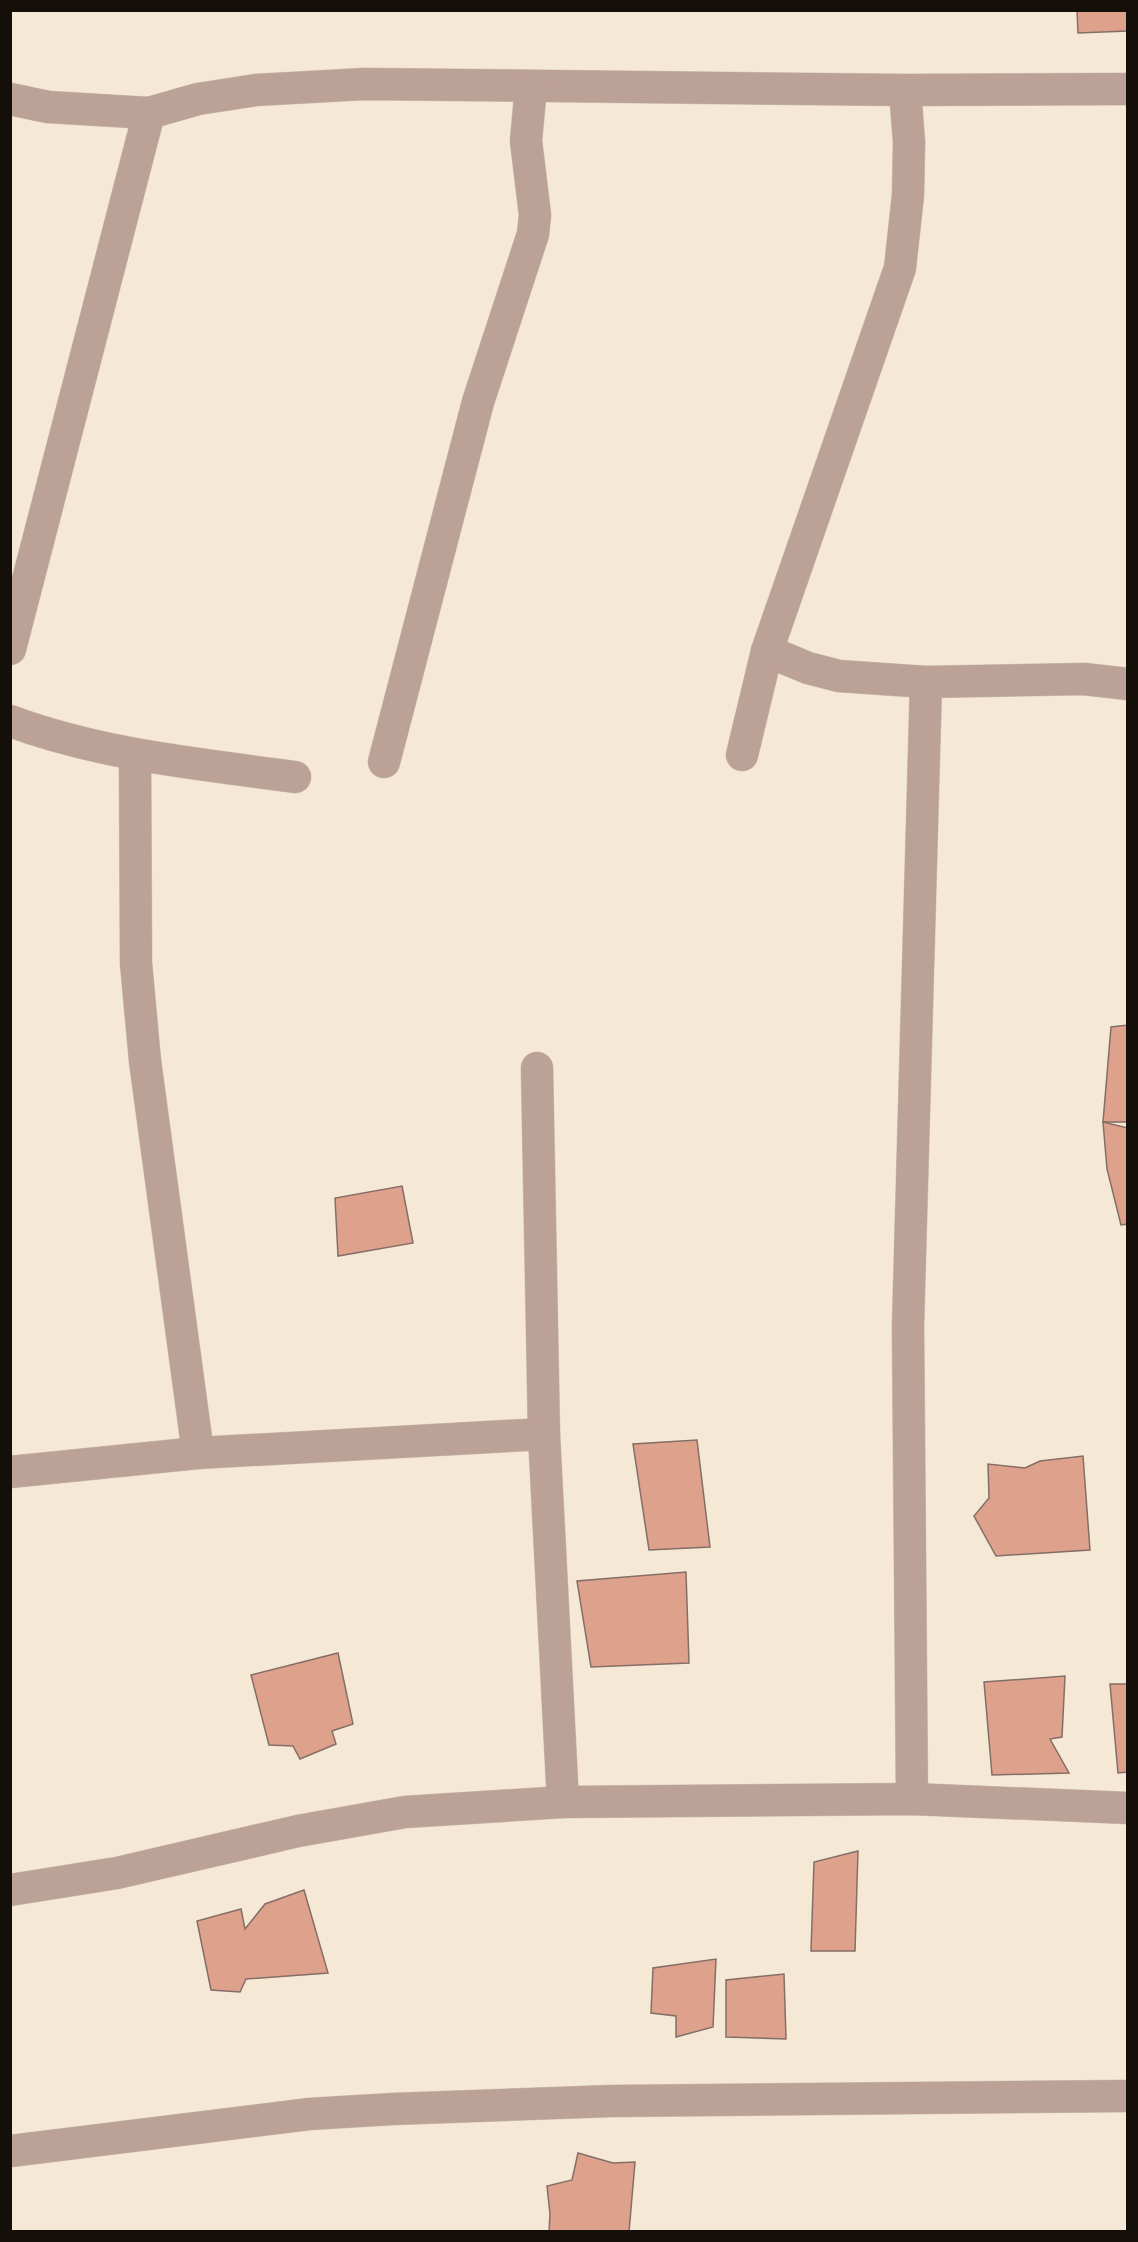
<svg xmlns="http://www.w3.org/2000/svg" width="1138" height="2242" viewBox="0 0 1138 2242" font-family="Roboto,sans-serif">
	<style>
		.building { fill: #dea18c; stroke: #846e67; stroke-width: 1.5 }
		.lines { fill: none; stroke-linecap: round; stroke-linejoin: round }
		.minor-casing { stroke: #d1c6b4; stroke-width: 33 }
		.minor { stroke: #bca196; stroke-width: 32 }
	</style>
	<rect width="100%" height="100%" fill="#f5e9d5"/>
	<g class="building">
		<path d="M1077 10H1128V31L1078 33Z"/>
		<path d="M1128 1025V1122H1103L1111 1027Z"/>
		<path d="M1103 1122 1128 1128V1224L1121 1225 1107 1169Z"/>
		<path d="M402 1186 413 1243 338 1256 335 1198Z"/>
		<path d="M697 1440 710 1547 649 1550 633 1444Z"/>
		<path d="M1083 1456 1090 1550 996 1556 974 1516 989 1498 988 1464 1025 1468 1040 1461Z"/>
		<path d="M686 1572 689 1663 591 1667 577 1581Z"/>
		<path d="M338 1653 353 1724 332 1731 336 1744 300 1759 293 1746 269 1745 251 1675Z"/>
		<path d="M1065 1676 1062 1737 1050 1739 1069 1773 992 1775 984 1682Z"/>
		<path d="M1110 1684H1128V1772L1118 1773Z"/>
		<path d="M858 1851 855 1951H811L814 1862Z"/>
		<path d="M304 1890 328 1973 246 1979 240 1992 211 1990 197 1921 241 1909 245 1929 265 1904Z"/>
		<path d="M716 1959 713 2027 676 2037V2016L651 2013 653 1968Z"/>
		<path d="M784 1974 786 2039 726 2037V1980Z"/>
		<path d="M578 2153 613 2163 635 2162 629 2232H549L550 2214 547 2186 572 2180Z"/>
	</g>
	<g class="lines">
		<g class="minor-casing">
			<g id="minor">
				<path d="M10 99 48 107 149 113 198 99 256 90 364 84 905 90 1128 89"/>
				<path d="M10 649 149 113"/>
				<path d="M767 651 808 668 839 676 926 682 1084 679 1128 684"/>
				<path d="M10 721C102 755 199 764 295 777"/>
				<path d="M135 755 136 963 145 1061 198 1453"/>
				<path d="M742 755 767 651 900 268 908 195 909 142 905 90"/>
				<path d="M384 762 478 402 533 234 535 215 526 141 531 86"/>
				<path d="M537 1068 544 1434 563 1802"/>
				<path d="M10 1472 198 1453 544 1434"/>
				<path d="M912 1799 908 1326 926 682"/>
				<path d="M10 1890 117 1873 298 1831 405 1812 563 1802 912 1799 1128 1808"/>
				<path d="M10 2151 309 2114 393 2109 612 2101 1128 2096"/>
			</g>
		</g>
		<use href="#minor" class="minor"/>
	</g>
	<rect width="1138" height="2242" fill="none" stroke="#141009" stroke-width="24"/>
</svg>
